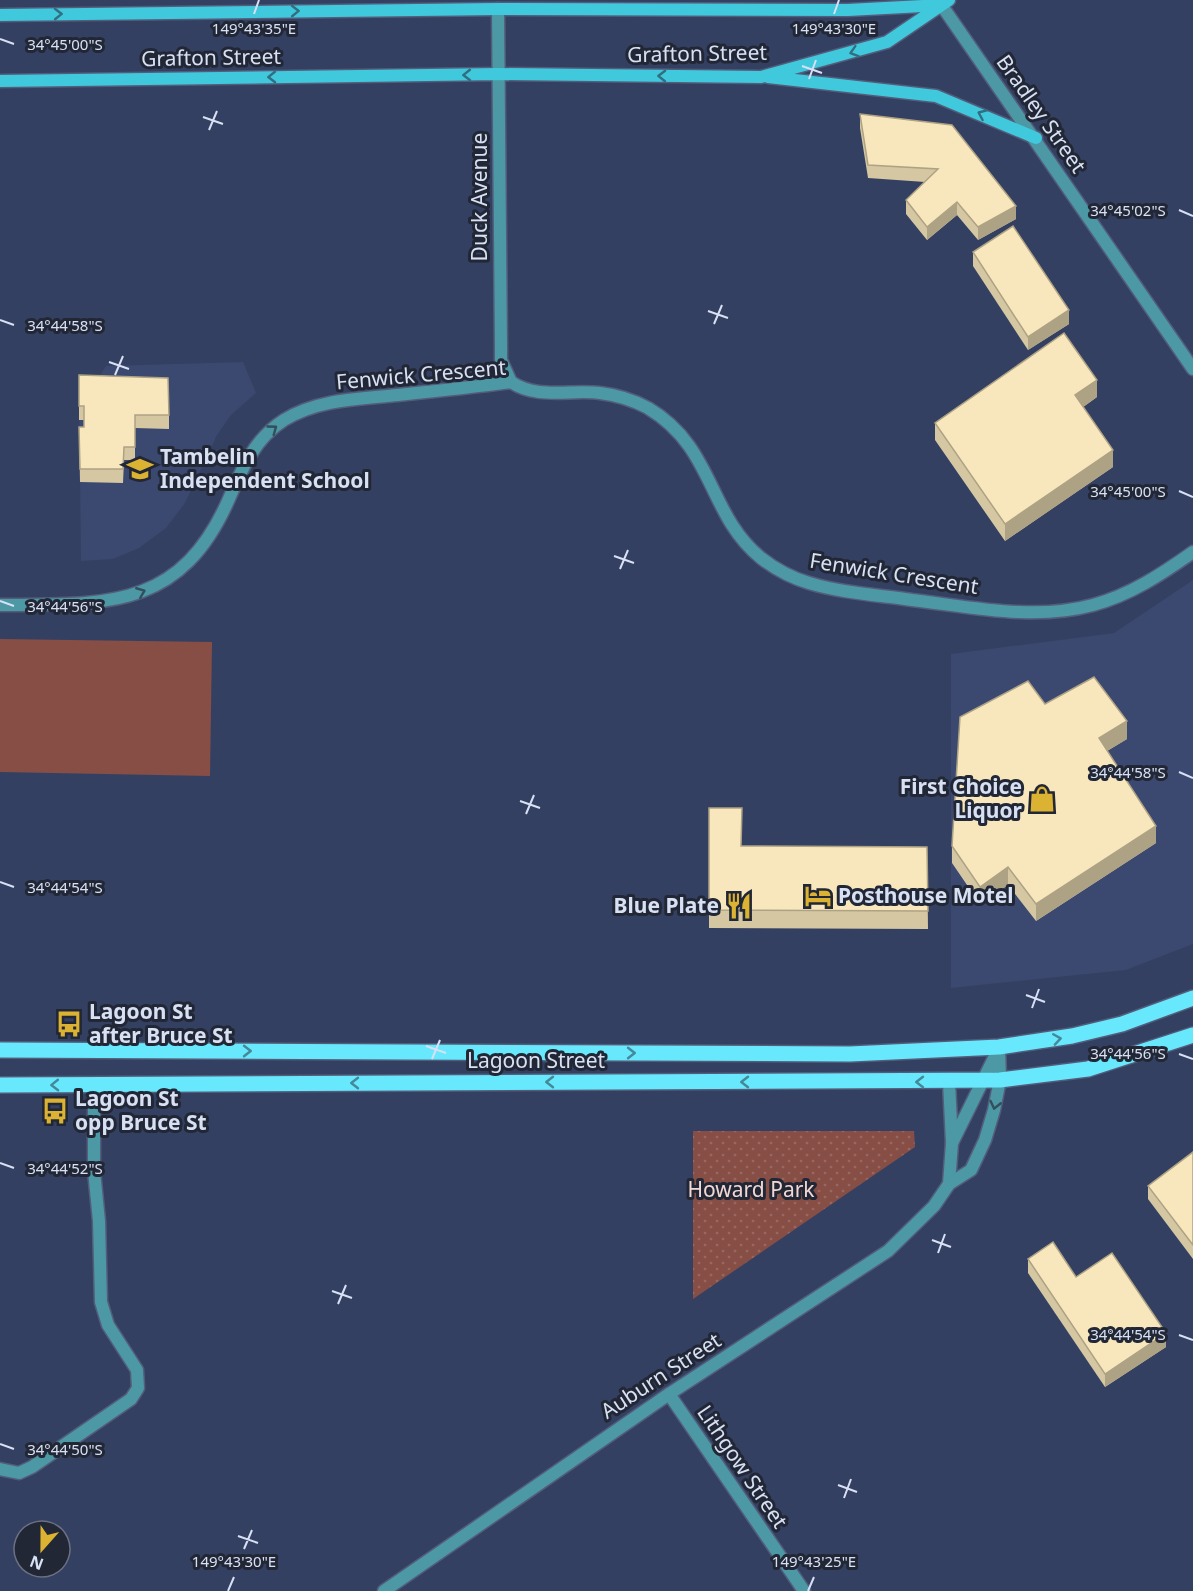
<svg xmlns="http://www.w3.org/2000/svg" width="1193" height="1591" viewBox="0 0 1193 1591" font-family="'Noto Sans',sans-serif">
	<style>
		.built { fill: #3b4870 }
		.grass { fill: #874e46 }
		.park { fill: url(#park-dots) }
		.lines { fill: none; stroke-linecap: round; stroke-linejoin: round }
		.lane-casing { stroke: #525d7b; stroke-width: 15 }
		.street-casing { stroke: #525d7b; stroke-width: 15 }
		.secondary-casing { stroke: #525d7b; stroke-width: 15 }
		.primary-casing { stroke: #525d7b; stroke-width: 18 }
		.lane { stroke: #4c98a4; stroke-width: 12 }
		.street { stroke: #4c98a4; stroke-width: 12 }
		.secondary { stroke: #40c8dc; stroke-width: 12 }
		.primary { stroke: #67e8fc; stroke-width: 15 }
		.wall { fill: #d5c7a2 }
		.shaded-wall { fill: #aea284 }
		.building { fill: #f8e7bc; stroke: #aea284; stroke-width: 1.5 }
		.oneway { stroke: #306f81 }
		.oneway2 { stroke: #314f5c }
		.oneway3 { stroke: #489 }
		.ticks { fill: none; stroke: #d8e0f4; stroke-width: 2 }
		.labels { text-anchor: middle; stroke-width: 6; stroke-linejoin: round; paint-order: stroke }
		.street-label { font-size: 21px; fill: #d8e0f4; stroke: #222736 }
		.poi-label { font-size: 21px; font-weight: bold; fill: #d8e0f4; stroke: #222736; text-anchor: start }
		.park-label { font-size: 21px; fill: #f1d8d4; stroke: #222736 }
		.ticks-label { font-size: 15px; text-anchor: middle; fill: #d8e0f4; stroke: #222736; stroke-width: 6; stroke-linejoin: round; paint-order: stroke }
	</style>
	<defs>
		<pattern id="park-dots" width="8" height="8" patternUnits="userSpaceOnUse" patternTransform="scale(1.5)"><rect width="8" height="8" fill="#874e46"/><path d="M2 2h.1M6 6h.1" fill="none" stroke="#976761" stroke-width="1.8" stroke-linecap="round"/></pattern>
	</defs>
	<rect width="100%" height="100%" fill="#344061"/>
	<g class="built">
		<path d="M243 362 256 393 231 415 217 435 185 503 166 528 139 548 113 559 81 561 79 389H91L106 366Z"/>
		<path d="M1193 580V944L1126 970 951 988V654L1114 633Z"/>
	</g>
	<path class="grass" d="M0 639 212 642 210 776 0 772Z"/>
	<path class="park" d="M693 1131H914L915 1147 693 1299Z"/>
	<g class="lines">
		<g class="lane-casing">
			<path id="lane" d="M0 1469 19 1473 32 1467 131 1399 138 1388 137 1370 108 1325 101 1302 99 1221 94 1171V1084"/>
		</g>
		<g class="street-casing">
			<g id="street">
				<path d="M938 0 1193 369"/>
				<path d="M498 9 501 347V360L511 382"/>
				<path d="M0 605C104 604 179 611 228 501 242 469 254 439 284 420 318 399 360 399 398 395 436 391 474 387 511 382 537 400 572 389 600 393 617 395 633 400 648 408 715 448 707 514 761 558 775 569 792 578 809 583 842 593 878 595 912 600 972 607 1034 621 1093 605 1130 595 1162 574 1193 552"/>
				<path d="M949 1082 952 1143 949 1184"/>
				<path d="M952 1143 998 1050"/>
				<path d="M669 1394 804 1591"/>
				<path d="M384 1591 669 1394 888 1251 934 1206 949 1184 971 1170 985 1140 994 1110 1000 1080 999 1047"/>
			</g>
		</g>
		<g class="secondary-casing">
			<g id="secondary">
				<path d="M0 15 498 9 848 10 941 5"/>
				<path d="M768 77 936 96 1036 138"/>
				<path d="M0 81 498 74 761 77 887 42 949 0"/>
			</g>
		</g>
		<g class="primary-casing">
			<g id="primary">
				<path d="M0 1050 850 1054 999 1047 1072 1036 1122 1024 1193 998"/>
				<path d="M0 1085 1000 1080 1088 1069 1193 1035"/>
			</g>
		</g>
		<use href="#lane" class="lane"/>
		<use href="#street" class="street"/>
		<use href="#secondary" class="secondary"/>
		<use href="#primary" class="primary"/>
	</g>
	<g class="wall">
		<path d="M860 114 1016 219 978 240 957 215 927 240 906 214V200L925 182 868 178 860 128Z"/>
		<path d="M973 252 1069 324 1028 350 973 266Z"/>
		<path d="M79 375 169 415V429L135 428V460H124L123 483 80 482 79 427H84V420H79Z"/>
		<path d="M1097 397 1083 407 1113 467 1005 541 935 440V423Z"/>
		<path d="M1045 704 1127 739 1107 751 1156 843 1036 921 1008 885 980 904 952 863V846Z"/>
		<path d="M709 808 742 846 927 847 928 929 709 928Z"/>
		<path d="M1193 1152V1259L1148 1199V1186Z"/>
		<path d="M1028 1259 1076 1277 1166 1347 1105 1387 1028 1273Z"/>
	</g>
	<g class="shaded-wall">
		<path d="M957 202V215L927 240V227Z"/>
		<path d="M1016 206V219L978 240V227Z"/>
		<path d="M1069 310V324L1028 350V337Z"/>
		<path d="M1097 380V397L1075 413V395Z"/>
		<path d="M1113 450V467L1005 541V524Z"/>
		<path d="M1127 721V739L1099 756V738Z"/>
		<path d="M1156 826V843L1036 921V904Z"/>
		<path d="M1008 867V885L980 904V887Z"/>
		<path d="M1166 1333V1347L1105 1387V1374Z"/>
	</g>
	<g class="building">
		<path d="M860 114 952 125 1016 206 978 227 957 202 927 227 906 200 938 169 868 165Z"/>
		<path d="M1013 226 1069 310 1028 337 973 252Z"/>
		<path d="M1064 333 1097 380 1075 395 1113 450 1005 524 935 423Z"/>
		<path d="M79 375 168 378 169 415H135V447H124L123 469H80L79 427H84V406H79Z"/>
		<path d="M1094 677 1127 721 1099 738 1156 826 1036 904 1008 867 980 887 952 846 960 717 1028 681 1045 704Z"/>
		<path d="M709 808H742L741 846 927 847 928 911 709 910Z"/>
		<path d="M1193 1152V1245L1148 1186Z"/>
		<path d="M1053 1242 1076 1277 1112 1253 1166 1333 1105 1374 1028 1259Z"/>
	</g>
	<defs><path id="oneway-chevron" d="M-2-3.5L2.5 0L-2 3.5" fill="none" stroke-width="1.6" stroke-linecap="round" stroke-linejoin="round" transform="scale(1.5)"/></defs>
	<g class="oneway">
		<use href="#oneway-chevron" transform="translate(295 11) rotate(-1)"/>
		<use href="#oneway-chevron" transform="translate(58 14) rotate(-1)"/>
		<use href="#oneway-chevron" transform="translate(854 52) rotate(163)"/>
		<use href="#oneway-chevron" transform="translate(467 75) rotate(179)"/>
		<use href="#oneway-chevron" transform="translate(662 76) rotate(-179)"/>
		<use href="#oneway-chevron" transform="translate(272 77) rotate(179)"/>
		<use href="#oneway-chevron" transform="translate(982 114) rotate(-156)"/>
	</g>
	<g class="oneway2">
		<use href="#oneway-chevron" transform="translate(273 429) rotate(-36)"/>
		<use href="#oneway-chevron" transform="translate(141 592) rotate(-22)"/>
		<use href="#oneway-chevron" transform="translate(995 1105) rotate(103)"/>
	</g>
	<g class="oneway3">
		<use href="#oneway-chevron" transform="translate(1057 1039) rotate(-9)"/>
		<use href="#oneway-chevron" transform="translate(247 1051)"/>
		<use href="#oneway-chevron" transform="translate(631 1053)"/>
		<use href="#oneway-chevron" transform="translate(550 1082) rotate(-180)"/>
		<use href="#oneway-chevron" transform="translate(745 1082) rotate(-180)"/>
		<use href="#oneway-chevron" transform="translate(920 1082) rotate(180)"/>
		<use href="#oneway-chevron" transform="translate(355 1083) rotate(180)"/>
		<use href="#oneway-chevron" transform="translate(55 1085) rotate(179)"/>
	</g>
	<path class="ticks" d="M254 14 259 0M834 14 839 0M0 39 14 44M802 66 822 73M809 79 816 60M203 117 223 124M209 130 217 111M1179 210 1193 216M708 311 728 318M0 320 14 325M714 324 722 305M109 362 129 369M115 375 123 356M1179 491 1193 497M614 556 634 563M620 569 628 550M0 601 14 606M1179 772 1193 778M520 801 540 808M526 814 534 795M0 882 14 887M1026 995 1045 1002M1032 1008 1039 989M426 1046 446 1053M1179 1054 1193 1059M432 1059 440 1040M0 1163 14 1168M932 1240 951 1247M938 1253 945 1234M332 1291 352 1298M338 1304 346 1285M1179 1335 1193 1340M0 1444 14 1449M838 1485 857 1492M844 1498 851 1479M238 1536 258 1543M244 1549 252 1530M228 1591 234 1577M808 1591 814 1577"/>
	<defs>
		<g id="school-bare" transform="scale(2.07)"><path d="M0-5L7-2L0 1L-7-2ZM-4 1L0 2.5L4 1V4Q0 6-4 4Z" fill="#dcb233" stroke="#222736" stroke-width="2.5" paint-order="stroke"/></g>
		<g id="shop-bare" transform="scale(2.07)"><path d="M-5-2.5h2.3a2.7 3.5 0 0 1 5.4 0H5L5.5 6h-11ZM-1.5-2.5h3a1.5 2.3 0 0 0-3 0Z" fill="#dcb233" stroke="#222736" stroke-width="2.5" paint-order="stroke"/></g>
		<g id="hotel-bare" transform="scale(2.07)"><path d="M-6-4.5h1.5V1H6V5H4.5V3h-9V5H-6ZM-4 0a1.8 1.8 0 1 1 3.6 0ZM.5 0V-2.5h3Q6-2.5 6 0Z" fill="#dcb233" stroke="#222736" stroke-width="2.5" paint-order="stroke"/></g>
		<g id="restaurant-bare" transform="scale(2.07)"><path d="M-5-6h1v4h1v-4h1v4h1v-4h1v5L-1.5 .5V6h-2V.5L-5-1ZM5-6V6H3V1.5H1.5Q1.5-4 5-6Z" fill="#dcb233" stroke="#222736" stroke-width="2.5" paint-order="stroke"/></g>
		<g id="bus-bare" transform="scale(2.07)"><path d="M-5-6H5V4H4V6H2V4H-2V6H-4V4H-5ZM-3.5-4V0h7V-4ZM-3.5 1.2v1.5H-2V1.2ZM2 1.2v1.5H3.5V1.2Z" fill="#dcb233" stroke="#222736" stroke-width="2.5" paint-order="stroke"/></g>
	</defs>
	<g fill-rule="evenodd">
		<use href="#school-bare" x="140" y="469"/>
		<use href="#shop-bare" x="1042" y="799"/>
		<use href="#hotel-bare" x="818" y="896"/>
		<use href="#restaurant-bare" x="739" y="906"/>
		<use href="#bus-bare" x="69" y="1024"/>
		<use href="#bus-bare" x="55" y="1111"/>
	</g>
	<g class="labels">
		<g class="street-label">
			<text transform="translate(697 54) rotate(-1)" y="7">Grafton Street</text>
			<text transform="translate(211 58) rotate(-1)" y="7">Grafton Street</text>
			<text transform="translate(1041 114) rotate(55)" y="7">Bradley Street</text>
			<text transform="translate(480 197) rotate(-90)" y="7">Duck Avenue</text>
			<text transform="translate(421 375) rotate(-5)" y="7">Fenwick Crescent</text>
			<text transform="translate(894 574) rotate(9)" y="7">Fenwick Crescent</text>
			<text x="536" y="1068">Lagoon Street</text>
			<text transform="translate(661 1376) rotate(-33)" y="7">Auburn Street</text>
			<text transform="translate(742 1467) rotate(56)" y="7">Lithgow Street</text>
		</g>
		<g class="poi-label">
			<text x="160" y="464">Tambelin<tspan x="160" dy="24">Independent School</tspan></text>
			<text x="1022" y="794" text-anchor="end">First Choice<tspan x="1022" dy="24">Liquor</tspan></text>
			<text x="838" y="903">Posthouse Motel</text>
			<text x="719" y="913" text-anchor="end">Blue Plate</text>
			<text x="89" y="1019">Lagoon St<tspan x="89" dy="24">after Bruce St</tspan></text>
			<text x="75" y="1106">Lagoon St<tspan x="75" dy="24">opp Bruce St</tspan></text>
		</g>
		<g class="park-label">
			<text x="751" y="1197">Howard Park</text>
		</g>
	</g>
	<g class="ticks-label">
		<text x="254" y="34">149°43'35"E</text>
		<text x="834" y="34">149°43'30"E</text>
		<text x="65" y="50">34°45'00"S</text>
		<text x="1128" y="216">34°45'02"S</text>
		<text x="65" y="331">34°44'58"S</text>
		<text x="1128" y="497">34°45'00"S</text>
		<text x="65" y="612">34°44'56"S</text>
		<text x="1128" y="778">34°44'58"S</text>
		<text x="65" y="893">34°44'54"S</text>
		<text x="1128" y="1059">34°44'56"S</text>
		<text x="65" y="1174">34°44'52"S</text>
		<text x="1128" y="1340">34°44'54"S</text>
		<text x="65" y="1455">34°44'50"S</text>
		<text x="234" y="1567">149°43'30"E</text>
		<text x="814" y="1567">149°43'25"E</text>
	</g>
	<g transform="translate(42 1549) rotate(201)"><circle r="28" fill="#222736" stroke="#6b7182" stroke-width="1.5"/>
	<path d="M0-4.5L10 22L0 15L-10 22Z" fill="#dcb233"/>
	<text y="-9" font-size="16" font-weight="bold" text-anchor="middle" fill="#d8e0f4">N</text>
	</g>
</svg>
